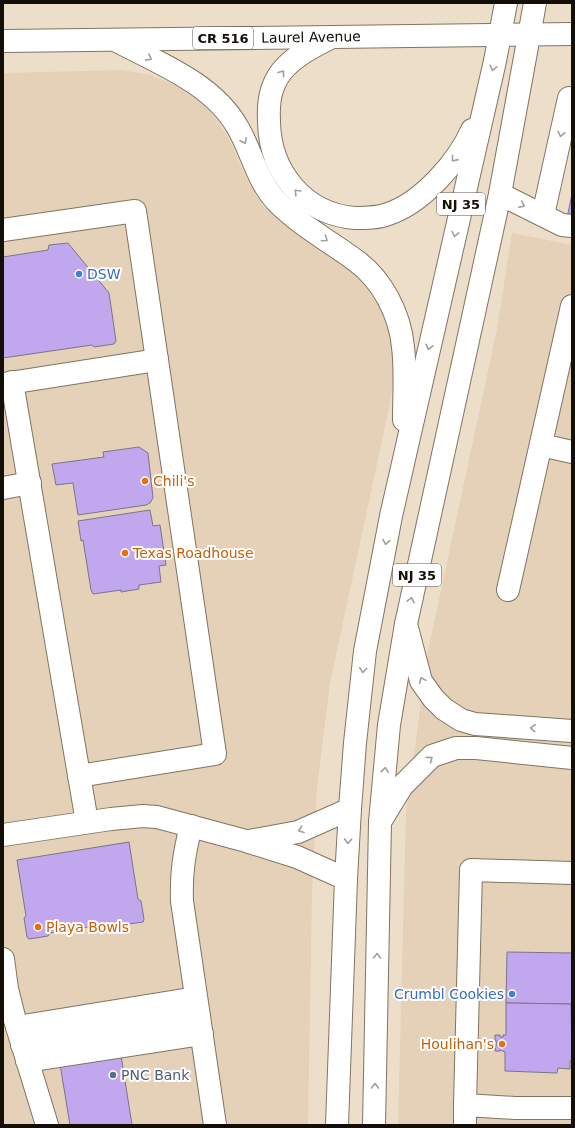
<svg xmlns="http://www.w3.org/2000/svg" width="575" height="1128" viewBox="0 0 575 1128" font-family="'DejaVu Sans',sans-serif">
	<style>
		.built { fill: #e4d1b7 }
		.building { fill: #c1a7ee; stroke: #7b7589 }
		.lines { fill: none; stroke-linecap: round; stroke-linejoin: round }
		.minor-casing { stroke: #817462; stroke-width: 24 }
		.major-casing { stroke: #817462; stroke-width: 24 }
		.highway-casing { stroke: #817462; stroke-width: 24 }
		.minor { stroke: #fff; stroke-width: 22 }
		.major { stroke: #fff; stroke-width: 22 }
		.highway { stroke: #fff; stroke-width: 22 }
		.oneway { stroke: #a19f9c }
		.shop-dot { fill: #3f7fe0; stroke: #fff; stroke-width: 1.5 }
		.food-dot { fill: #e8710a; stroke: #fff; stroke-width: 1.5 }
		.service-dot { fill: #5c6f8a; stroke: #fff; stroke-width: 1.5 }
		.labels { text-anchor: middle; stroke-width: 4; stroke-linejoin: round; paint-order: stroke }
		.shield { fill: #fff; stroke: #5a5652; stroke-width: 1 }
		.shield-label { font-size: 13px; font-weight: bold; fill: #130e08 }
		.street-label { font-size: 14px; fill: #130e08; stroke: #fff }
		.shop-label { font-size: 14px; fill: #366cbe; stroke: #fff; text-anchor: start }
		.food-label { font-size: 14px; fill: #c56008; stroke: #fff; text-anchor: start }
		.service-label { font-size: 14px; fill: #4e5e75; stroke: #fff; text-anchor: start }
	</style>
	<rect width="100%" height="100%" fill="#eddeca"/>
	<g class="built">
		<path d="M122 70 151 75 180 87 200 101 215 117 228 137 249 184 263 206 281 223 343 264 359 278 374 297 386 319 394 345 395 373 389 408 330 683 317 787 312 893 308 1125H3V73Z"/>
		<path d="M512 233 572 245V1125H398L406 813 428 651 497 329Z"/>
	</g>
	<g class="building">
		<path d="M572 194V219L567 218Z"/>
		<path d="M68 243 109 293 116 341 114 344 94 347 92 345 3 358V257L48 250 49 245Z"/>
		<path d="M139 447 148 453 153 498 150 503 146 505 78 515 73 483 56 485 52 464 104 457 103 452Z"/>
		<path d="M150 510 153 526 160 525 166 565 159 566 161 582 139 585V589L121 592V590L93 594 91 590 83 540 81 541 78 521Z"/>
		<path d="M129 842 138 899 141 901 144 919 143 922 122 925 119 922 50 933 48 936 29 939 27 937 24 918 26 916 17 860Z"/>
		<path d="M507 952 572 953V1004L506 1003Z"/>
		<path d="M506 1003 571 1004 572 1061H570V1069L558 1068 557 1073 505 1071V1052L500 1050V1051H495L497 1041H495V1035H500V1037H503V1035H506Z"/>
		<path d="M120 1049 132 1125H70L59 1058Z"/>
	</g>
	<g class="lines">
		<g class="minor-casing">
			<g id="minor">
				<path d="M500 194 562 225 572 226"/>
				<path d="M543 215 569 98 572 99"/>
				<path d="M3 230 135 211 157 360"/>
				<path d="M12 382 87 822"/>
				<path d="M3 384 157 360 215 754 79 776"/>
				<path d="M541 445 572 452"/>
				<path d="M3 488 30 483"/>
				<path d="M508 590 572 306"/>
				<path d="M406 624 421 681 433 698 444 709 461 720 475 724 572 731"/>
				<path d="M380 822 402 786 432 756 456 748H476L572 758"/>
				<path d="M191 826C184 854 181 873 182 901L215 1125"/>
				<path d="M3 835 111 819 143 816 157 817 246 841 297 857 346 879"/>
				<path d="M249 841 298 832 350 809"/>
				<path d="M3 959 7 989 14 1017 47 1125"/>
				<path d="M17 1027 196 998"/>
				<path d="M22 1045 199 1017"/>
				<path d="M27 1061 202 1034"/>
				<path d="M465 1105 471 870 572 873"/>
				<path d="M465 1125V1105L515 1108H572"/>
			</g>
		</g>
		<g class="major-casing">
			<path id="major" d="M3 41 572 34"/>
		</g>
		<g class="highway-casing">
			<g id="highway">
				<path d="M332 37C315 46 295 55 282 71 270 86 268 103 269 122 270 172 304 214 355 218 366 218 378 218 388 214 422 203 458 162 472 130"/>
				<path d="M115 40C158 63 213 83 238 128 252 152 257 181 277 202 300 225 329 241 355 260 382 279 400 314 403 347 406 371 404 396 404 420"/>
				<path d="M337 1125 346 879 350 809 355 743 365 651 391 516 495 61 506 3"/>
				<path d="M374 1125 380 822 389 725 406 624 500 194 535 3"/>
			</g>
		</g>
		<use href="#minor" class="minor"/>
		<use href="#major" class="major"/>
		<use href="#highway" class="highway"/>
	</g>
	<defs><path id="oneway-chevron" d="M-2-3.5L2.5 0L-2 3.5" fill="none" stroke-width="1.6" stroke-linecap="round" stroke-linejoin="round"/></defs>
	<g class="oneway">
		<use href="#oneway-chevron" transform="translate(149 58) rotate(28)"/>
		<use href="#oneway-chevron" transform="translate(493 68) rotate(104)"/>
		<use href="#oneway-chevron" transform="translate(282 73) rotate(-53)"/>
		<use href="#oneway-chevron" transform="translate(561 134) rotate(103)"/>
		<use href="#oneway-chevron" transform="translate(244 141) rotate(65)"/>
		<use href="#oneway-chevron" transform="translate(454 159) rotate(129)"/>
		<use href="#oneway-chevron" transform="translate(297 192) rotate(-134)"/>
		<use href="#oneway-chevron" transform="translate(522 205) rotate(27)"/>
		<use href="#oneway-chevron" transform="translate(455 234) rotate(103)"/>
		<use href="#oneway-chevron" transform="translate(325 239) rotate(35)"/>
		<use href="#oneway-chevron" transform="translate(429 347) rotate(103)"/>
		<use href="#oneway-chevron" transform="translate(386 542) rotate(101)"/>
		<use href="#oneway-chevron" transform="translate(411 600) rotate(-78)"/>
		<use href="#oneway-chevron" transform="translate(363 670) rotate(96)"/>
		<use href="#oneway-chevron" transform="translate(422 680) rotate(-114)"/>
		<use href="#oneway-chevron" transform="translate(533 728) rotate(-176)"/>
		<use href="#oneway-chevron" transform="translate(430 759) rotate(-37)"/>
		<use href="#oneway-chevron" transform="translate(385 770) rotate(-84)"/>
		<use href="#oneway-chevron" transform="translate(301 830) rotate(160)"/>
		<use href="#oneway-chevron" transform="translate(348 841) rotate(93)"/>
		<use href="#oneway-chevron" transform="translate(377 956) rotate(-89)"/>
		<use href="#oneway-chevron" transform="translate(375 1086) rotate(-89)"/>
	</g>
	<g class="shop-dot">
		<circle cx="79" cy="274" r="4"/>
		<circle cx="512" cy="994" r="4"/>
	</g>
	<g class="food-dot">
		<circle cx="145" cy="481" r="4"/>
		<circle cx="125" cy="553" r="4"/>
		<circle cx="38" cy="927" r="4"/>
		<circle cx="502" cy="1044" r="4"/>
	</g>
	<circle class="service-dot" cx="113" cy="1075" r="4"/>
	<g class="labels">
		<g class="shield">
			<rect x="193" y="27" width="60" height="22" rx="3"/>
			<rect x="437" y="193" width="48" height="22" rx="3"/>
			<rect x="393" y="564" width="48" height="22" rx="3"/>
		</g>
		<g class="shield-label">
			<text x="223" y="43">CR 516</text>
			<text x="461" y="209">NJ 35</text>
			<text x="417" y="580">NJ 35</text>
		</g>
		<g class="street-label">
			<text transform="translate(311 37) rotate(-1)" y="5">Laurel Avenue</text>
		</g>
		<g class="shop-label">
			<text x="87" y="279">DSW</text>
			<text x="504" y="999" text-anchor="end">Crumbl Cookies</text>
		</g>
		<g class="food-label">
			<text x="153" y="486">Chili's</text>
			<text x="133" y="558">Texas Roadhouse</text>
			<text x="46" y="932">Playa Bowls</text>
			<text x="494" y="1049" text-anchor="end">Houlihan's</text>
		</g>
		<g class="service-label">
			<text x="121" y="1080">PNC Bank</text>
		</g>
	</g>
	<rect width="575" height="1128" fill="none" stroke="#130e08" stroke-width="8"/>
</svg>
